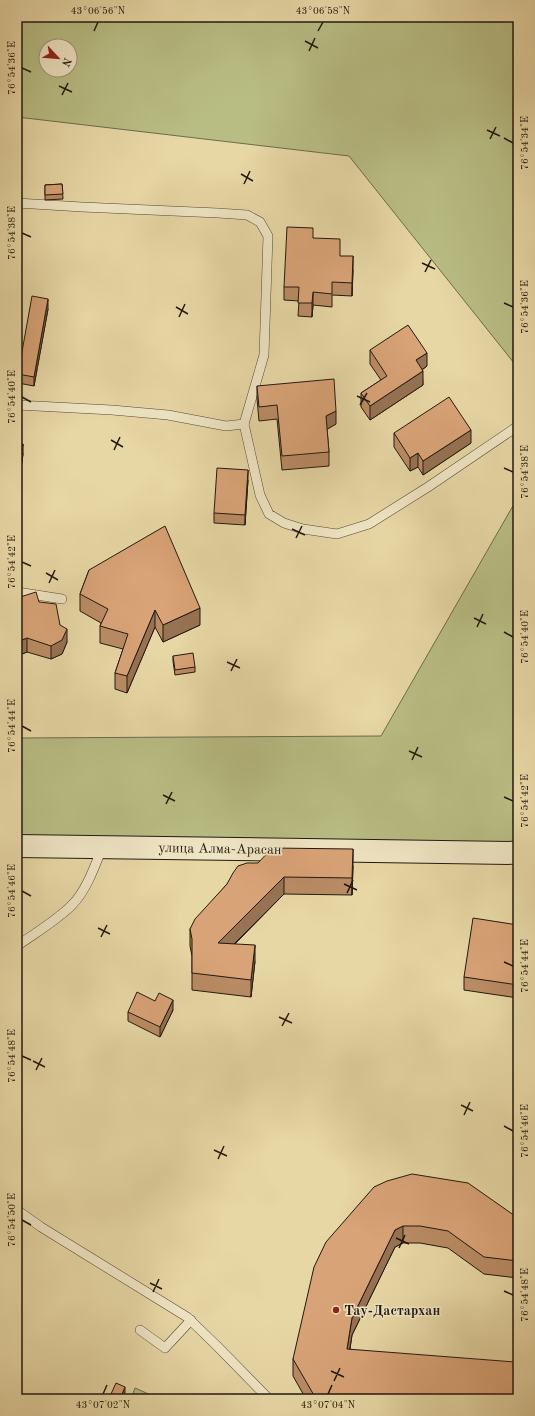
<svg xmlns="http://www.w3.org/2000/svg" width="535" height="1416" viewBox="0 0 535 1416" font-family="'Old Standard TT',serif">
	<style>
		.green { fill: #b8bd84; stroke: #6d6b4a; fill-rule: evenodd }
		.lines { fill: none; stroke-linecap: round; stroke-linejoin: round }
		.lane-casing { stroke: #534834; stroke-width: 10 }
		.secondary-casing { stroke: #22190f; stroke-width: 24 }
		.lane { stroke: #efe5c4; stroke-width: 9 }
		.secondary { stroke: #efe5c4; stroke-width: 22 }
		.wall { fill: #ba8c65; stroke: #22190f }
		.shaded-wall { fill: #977253; stroke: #22190f }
		.building { fill: #d8a376; stroke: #22190f }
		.ticks { fill: none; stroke: #22190f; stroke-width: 1.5 }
		.poi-dot { fill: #8f2418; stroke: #efe5c4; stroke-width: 1.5 }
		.labels { text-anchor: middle; stroke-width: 3; stroke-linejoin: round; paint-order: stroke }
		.street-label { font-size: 14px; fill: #22190f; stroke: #efe5c4 }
		.poi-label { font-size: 14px; font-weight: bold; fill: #22190f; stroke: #efe5c4; text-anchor: start }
		.neatline { fill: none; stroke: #22190f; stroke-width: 1.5 }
		.ticks-label { font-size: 10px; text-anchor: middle; fill: #22190f }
	</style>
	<rect width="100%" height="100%" fill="#e7d7a5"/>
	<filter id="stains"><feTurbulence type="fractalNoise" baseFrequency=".005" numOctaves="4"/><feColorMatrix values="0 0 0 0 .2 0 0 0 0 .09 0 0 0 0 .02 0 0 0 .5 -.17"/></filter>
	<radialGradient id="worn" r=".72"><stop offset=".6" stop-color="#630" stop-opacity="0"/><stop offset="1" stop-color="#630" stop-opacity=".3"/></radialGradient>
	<g class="green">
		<path d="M17 17H518V368L349 156 17 117ZM46 46H70V70H46Z"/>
		<path d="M518 497V853L17 846V738L381 736Z"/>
		<path d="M135 1388 160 1399H131Z"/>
	</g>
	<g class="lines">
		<g class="lane-casing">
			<g id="lane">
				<path d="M17 203 82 207 218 213 247 215 260 222 268 236 264 355 244 424 260 495 269 514 284 523 303 529 337 534 369 524 428 487 518 426"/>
				<path d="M17 405 112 410 168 415 226 426 244 424"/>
				<path d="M17 592 62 599"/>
				<path d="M17 946C35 933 56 921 72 905 86 891 95 866 102 848"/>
				<path d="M17 1210 41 1227 187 1317 216 1345 269 1399"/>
				<path d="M140 1330 165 1348 191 1320"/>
			</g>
		</g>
		<g class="secondary-casing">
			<path id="secondary" d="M17 846 518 853"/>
		</g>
		<use href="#lane" class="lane"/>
		<use href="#secondary" class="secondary"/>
	</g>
	<g class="wall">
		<path d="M62 184 63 199 45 200V185Z"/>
		<path d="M313 238 340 256 353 270 352 296 332 295V307L313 305 312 317 298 316 299 301 284 300V287Z"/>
		<path d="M48 309 34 386 18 383V374Z"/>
		<path d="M370 350 427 366 422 370 423 385 370 420 361 407V393L381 380 370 364Z"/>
		<path d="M257 386 336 424 327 429 329 452V466L282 470 277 419 259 421 257 399Z"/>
		<path d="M394 433 471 443 423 475 418 467 410 471 394 447Z"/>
		<path d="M17 443 23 454 19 482H17Z"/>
		<path d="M248 480 245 525 214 523V513Z"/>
		<path d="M89 570 200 625 163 642 155 627 127 693 115 689V673L123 649 100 643V626L101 623 80 611V594Z"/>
		<path d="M39 602 60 625 67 642 62 654 51 659 27 652 17 656Z"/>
		<path d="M173 656 195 667V672L175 675 173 661Z"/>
		<path d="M353 866 352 895 284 894 235 944 255 961 251 997 192 990V956L190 946V929L227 884Z"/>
		<path d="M518 925V998L464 990V977Z"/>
		<path d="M155 1001 173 1010 160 1037 128 1021V1012Z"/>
		<path d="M374 1187 518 1218V1278L484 1274 448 1248 420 1243H403L395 1247 352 1335 350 1349 518 1399H306L293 1376V1359Z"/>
		<path d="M125 1392 122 1399H111V1394Z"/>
	</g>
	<g class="shaded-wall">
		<path d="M353 256V270L352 296V283Z"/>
		<path d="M313 292V305L312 317V303Z"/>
		<path d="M48 299V309L34 386V377Z"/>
		<path d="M427 353V366L416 374V360Z"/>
		<path d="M423 371V385L370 420V406Z"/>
		<path d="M336 411V424L326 430V416Z"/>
		<path d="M471 430V443L423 475V461Z"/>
		<path d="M23 444V454L19 482V472Z"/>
		<path d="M418 453V467L410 471V458Z"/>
		<path d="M248 470V480L245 525V515Z"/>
		<path d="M200 608V625L163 642V625Z"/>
		<path d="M155 610V627L127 693V676Z"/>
		<path d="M67 629V642L62 654 51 659V646Z"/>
		<path d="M27 638V652L17 656V642Z"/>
		<path d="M353 849V866L352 895V878Z"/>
		<path d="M284 877V894L218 960V943Z"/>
		<path d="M255 945V961L251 997V980Z"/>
		<path d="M173 1000V1010L160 1037V1027Z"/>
		<path d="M403 1226V1243L395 1247 352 1335 347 1366V1349L352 1318 395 1230Z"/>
		<path d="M125 1387V1392L122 1399H120Z"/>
	</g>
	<g class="building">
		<path d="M62 184 63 194 45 195V185Z"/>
		<path d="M287 227 313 228V238L340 239V256H353L352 283 332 282V294L313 292 312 303H298L299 287H284Z"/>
		<path d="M32 296 48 299 34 377 18 374Z"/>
		<path d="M408 325 427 353 416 360 423 371 370 406 361 393 387 376 370 350Z"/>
		<path d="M334 379 336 411 326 416 329 452 282 456 277 405 259 407 257 386Z"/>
		<path d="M449 397 471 430 423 461 418 453 410 458 394 433Z"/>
		<path d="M17 443 23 444 19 472H17Z"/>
		<path d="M217 468 248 470 245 515 214 513Z"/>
		<path d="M165 526 200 608 163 625 155 610 127 676 115 673 128 634 100 626 108 609 80 594 89 570Z"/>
		<path d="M36 592 39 602 56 604 60 625 67 629 62 640 51 646 27 638 17 642V598Z"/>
		<path d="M193 653 195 667 175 670 173 656Z"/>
		<path d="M272 848 353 849 352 878 284 877 218 943 255 945 251 980 192 973V939L190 929 195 919 227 884 233 873 238 866 247 863H258Z"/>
		<path d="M473 918 518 925V985L464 977Z"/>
		<path d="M137 992 155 1001 159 993 173 1000 160 1027 128 1012Z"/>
		<path d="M412 1174 468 1183 518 1218V1261L484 1257 448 1231 420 1226H403L395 1230 352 1318 347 1349 515 1362 518 1360V1399H364L315 1397 293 1359 314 1267 326 1242 374 1187 387 1181Z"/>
		<path d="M116 1383 125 1387 120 1399 111 1394Z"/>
	</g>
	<path class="ticks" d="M94 31 98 22M318 31 323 22M305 41 318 48M309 51 315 38M22 68 31 72M59 86 72 92M62 95 68 83M487 130 500 136M504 138 513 143M490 139 496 127M241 174 253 181M244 184 250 171M22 233 31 237M422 263 435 269M425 272 431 260M504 303 513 307M176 307 188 314M179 317 185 304M357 396 370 402M22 397 31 402M360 405 367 393M111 440 123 447M114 450 120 437M504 468 513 472M292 529 305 535M296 538 302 526M22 562 31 566M46 573 58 580M49 583 55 570M474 618 486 624M477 627 483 614M504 632 513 637M227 662 240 668M231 671 237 659M22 726 31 731M409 751 422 757M412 760 418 747M163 795 175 801M504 797 513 801M166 804 172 792M344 884 357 890M22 891 31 896M347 893 353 880M98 928 110 934M101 937 107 925M504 962 513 966M279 1017 292 1023M282 1026 289 1013M22 1056 31 1060M33 1061 45 1067M36 1070 42 1058M461 1105 473 1111M464 1115 470 1102M504 1126 513 1131M214 1150 227 1156M218 1159 224 1146M22 1220 31 1225M396 1238 409 1244M399 1248 405 1235M150 1283 162 1289M504 1291 513 1295M153 1292 159 1279M331 1371 344 1377M334 1381 340 1368M103 1394 107 1385M328 1394 332 1385"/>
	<circle class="poi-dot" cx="336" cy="1310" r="4"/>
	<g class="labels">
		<g class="street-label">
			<text transform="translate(220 848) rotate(1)" y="5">улица Алма-Арасан</text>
		</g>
		<g class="poi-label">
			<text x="344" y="1315">Тау-Дастархан</text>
		</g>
	</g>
	<rect width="535" height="1416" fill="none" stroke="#e7d7a5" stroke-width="44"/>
	<g transform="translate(58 58) rotate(116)"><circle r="19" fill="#efe5c4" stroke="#9d937c"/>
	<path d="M0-3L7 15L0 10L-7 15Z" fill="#8f2418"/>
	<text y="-6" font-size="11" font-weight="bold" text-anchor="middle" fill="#22190f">N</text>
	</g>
	<rect x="22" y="22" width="491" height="1372" class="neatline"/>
	<g class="ticks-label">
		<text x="98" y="14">43°06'56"N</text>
		<text x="323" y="14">43°06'58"N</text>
		<text transform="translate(11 68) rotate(-90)" y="4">76°54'36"E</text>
		<text transform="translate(524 143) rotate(-90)" y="4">76°54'34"E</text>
		<text transform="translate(11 233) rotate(-90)" y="4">76°54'38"E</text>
		<text transform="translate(524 307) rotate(-90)" y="4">76°54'36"E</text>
		<text transform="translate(11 397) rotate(-90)" y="4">76°54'40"E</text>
		<text transform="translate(524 472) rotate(-90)" y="4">76°54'38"E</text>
		<text transform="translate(11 562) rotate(-90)" y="4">76°54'42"E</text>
		<text transform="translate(524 637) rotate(-90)" y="4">76°54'40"E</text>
		<text transform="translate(11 726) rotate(-90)" y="4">76°54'44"E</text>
		<text transform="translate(524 801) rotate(-90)" y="4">76°54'42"E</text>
		<text transform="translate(11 891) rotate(-90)" y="4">76°54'46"E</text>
		<text transform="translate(524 966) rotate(-90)" y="4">76°54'44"E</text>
		<text transform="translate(11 1056) rotate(-90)" y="4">76°54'48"E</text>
		<text transform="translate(524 1131) rotate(-90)" y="4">76°54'46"E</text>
		<text transform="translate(11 1220) rotate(-90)" y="4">76°54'50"E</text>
		<text transform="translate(524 1295) rotate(-90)" y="4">76°54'48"E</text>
		<text x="103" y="1408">43°07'02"N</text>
		<text x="328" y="1408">43°07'04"N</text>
	</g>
	<rect width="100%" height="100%" filter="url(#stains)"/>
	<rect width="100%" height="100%" fill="url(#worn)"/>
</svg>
